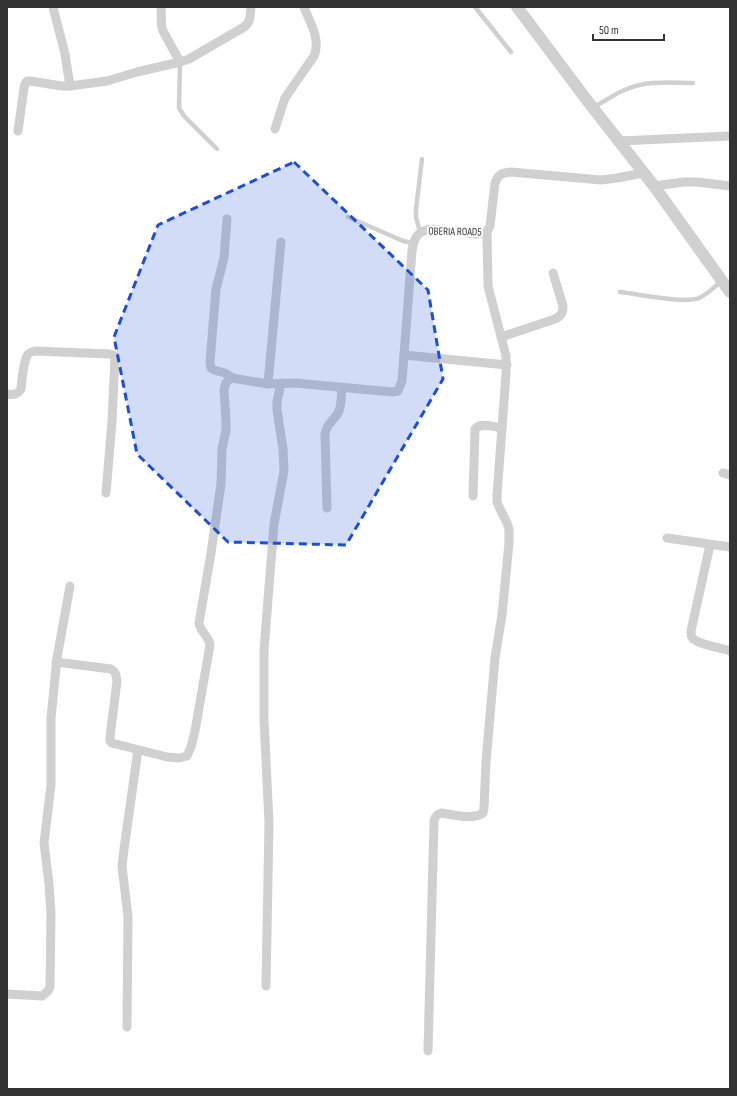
<svg xmlns="http://www.w3.org/2000/svg" width="737" height="1096" viewBox="0 0 737 1096" font-family="'Sofia Sans Condensed',sans-serif">
	<style>
		.lines { fill: none; stroke-linecap: round; stroke-linejoin: round }
		.service { stroke: #d0d0d0; stroke-width: 4.5 }
		.minor { stroke: #d0d0d0; stroke-width: 9 }
		.tertiary { stroke: #d0d0d0; stroke-width: 12 }
		.marked { fill: #1d4ed8; fill-opacity: 0.2; stroke: #1d4ed8; stroke-width: 3; stroke-dasharray: 8 5; stroke-linejoin: round }
		.labels { text-anchor: middle; stroke-width: 4; stroke-linejoin: round; paint-order: stroke }
		.street-label { font-size: 11px; fill: #333; stroke: #fff }
	</style>
	<rect width="100%" height="100%" fill="#fff"/>
	<g class="lines">
		<g class="service">
			<path d="M475 7 511 52"/>
			<path d="M180 62 179 108 184 116 217 149"/>
			<path d="M594 107C605 101 616 93 627 89 647 80 672 83 693 83"/>
			<path d="M348 217 403 241 413 243"/>
			<path d="M420 232 416 217V209L422 159"/>
			<path d="M620 292C638 294 684 304 699 298 708 294 715 287 721 281"/>
		</g>
		<g class="minor">
			<path d="M53 7 65 54 70 86"/>
			<path d="M161 7C162 15 160 23 163 31L180 62"/>
			<path d="M275 129 281 110 285 98 314 56C321 39 310 23 304 7"/>
			<path d="M18 131 24 88 25 84 27 81H30L62 86H70L107 81 137 72 180 62 189 59 244 27C251 22 250 15 251 7"/>
			<path d="M619 141 730 136"/>
			<path d="M654 186 684 182H697L730 186"/>
			<path d="M227 219 224 258 216 289 210 362 211 368 214 370 225 373 233 378"/>
			<path d="M501 337 555 319C561 316 563 313 563 306L553 273"/>
			<path d="M404 355 507 365"/>
			<path d="M268 384 281 242"/>
			<path d="M7 394C13 395 17 395 21 389 22 381 23 363 27 356 28 353 31 352 35 351L109 354 113 355 115 357 112 421 106 493"/>
			<path d="M723 473 730 475"/>
			<path d="M473 496 475 429C481 422 494 427 502 428"/>
			<path d="M327 508 325 434C327 422 333 422 338 413 342 406 341 396 342 388"/>
			<path d="M667 538 730 547"/>
			<path d="M710 545 691 631C691 635 691 638 695 640 701 645 722 648 730 651"/>
			<path d="M56 662 111 669C116 672 116 675 117 681L110 737V741L112 743 167 757 179 758 187 756 191 747 195 731 210 645C209 636 200 632 199 623L211 553 221 484 222 449 226 430V421L224 390 225 385 228 380 233 378 238 379 268 384 295 383 393 392 398 391 402 381 412 251C414 237 418 230 433 229L475 234C483 234 487 233 490 226L495 183C498 174 502 173 511 172L601 180 617 178 643 173"/>
			<path d="M266 986 269 823 264 719V650L274 524 284 471 283 449 277 410V402L281 383"/>
			<path d="M7 994 42 996 48 991 50 987 51 913 49 884 44 843 51 785V718L57 658 70 586"/>
			<path d="M127 1027 128 917 122 866 124 849 138 750"/>
			<path d="M428 1051 434 821C435 816 437 814 442 813 454 815 473 820 483 813L484 808 486 762 495 658 502 615 509 543V529L507 523 500 509 497 502V495L506 374V356L488 286 487 231"/>
		</g>
		<path class="tertiary" d="M517 7 586 99 654 186 730 292"/>
	</g>
	<path class="marked" d="M294 162 428 290 443 379 346 545 228 542 137 454 114 337 158 225Z"/>
	<g class="labels">
		<g class="street-label">
			<text transform="translate(455 231) rotate(1)" y="4">OBERIA ROAD5</text>
		</g>
	</g>
	<rect width="737" height="1096" fill="none" stroke="#333333" stroke-width="16"/>
	<path d="M593 34v6h71v-6" fill="none" stroke="#333333" stroke-width="2"/>
	<text x="599" y="34" font-size="12" fill="#333333" stroke="#ffffff" stroke-width="3" paint-order="stroke">50 m</text>
</svg>
